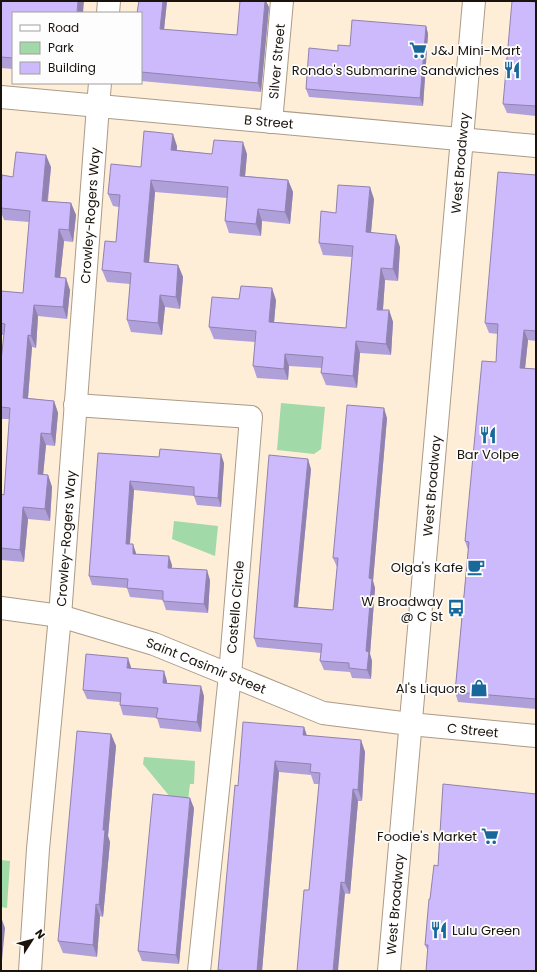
<svg xmlns="http://www.w3.org/2000/svg" width="537" height="972" viewBox="0 0 537 972" font-family="Poppins,sans-serif">
	<style>
		.green { fill: #a2d9a9 }
		.lines { fill: none; stroke-linecap: round; stroke-linejoin: round }
		.minor-casing { stroke: #ab9b87; stroke-width: 24 }
		.secondary-casing { stroke: #ab9b87; stroke-width: 24 }
		.minor { stroke: #fff; stroke-width: 22 }
		.secondary { stroke: #fff; stroke-width: 22 }
		.wall { fill: #b0a0d9 }
		.shaded-wall { fill: #9082b0 }
		.building { fill: #cdbafc; stroke: #9082b0 }
		.labels { text-anchor: middle; stroke-width: 3.5; stroke-linejoin: round; paint-order: stroke }
		.poi-label { font-size: 13px; fill: #19130c; stroke: #fdfdfd; text-anchor: end }
		.street-label { font-size: 13px; fill: #19130c; stroke: #fdfdfd }
	</style>
	<rect width="100%" height="100%" fill="#feedd7"/>
	<g class="green">
		<path d="M281 403 325 407 321 449 314 454 277 450Z"/>
		<path d="M174 521 218 526 215 556 172 539Z"/>
		<path d="M144 757 195 761 194 784H190L188 800 171 798 143 764Z"/>
		<path d="M1 860 10 861 7 908 1 907Z"/>
	</g>
	<g class="lines">
		<g class="minor-casing">
			<g id="minor">
				<path id="s1" d="M271 122 282 1"/>
				<path d="M75 405 251 417 230 675 199 971"/>
				<path id="s2" d="M1 608 60 616 154 644 323 713 410 724 536 736"/>
				<path id="s3" d="M30 971 38 849 60 616 98 106"/>
			</g>
		</g>
		<g class="secondary-casing">
			<g id="secondary">
				<path d="M108 13 109 1"/>
				<path id="s4" d="M1 97 536 146"/>
				<path d="M98 106 100 83"/>
				<path id="s5" d="M389 971 474 1"/>
			</g>
		</g>
		<use href="#minor" class="minor"/>
		<use href="#secondary" class="secondary"/>
	</g>
	<g class="wall">
		<path d="M1 1 13 13V69L1 68Z"/>
		<path d="M139 1H167L164 30 237 35 269 7 261 92 141 81V13Z"/>
		<path d="M536 2V116L507 113 503 104Z"/>
		<path d="M426 26 428 34 423 106 309 97 306 89 338 51 350 46Z"/>
		<path d="M177 146V150L212 154H247L245 176 288 180 293 192 290 224 262 221 261 236 229 233 225 221 227 198 155 192 149 263 178 265 183 277 180 309 165 307 162 335 131 332 127 320 130 284 107 282 102 270 116 242 119 207 113 206 108 194 141 167Z"/>
		<path d="M51 167 48 201 71 203 76 215 73 242 64 241 60 277 70 290 67 319 38 316 36 348 32 347 28 398 54 401 58 413 55 446 46 445 43 475H48L52 487 50 521 28 519 24 562 1 560V494L4 495 10 419H1V361L4 335H1V291L23 293 29 222 4 220 1 212V189L13 177Z"/>
		<path d="M536 175V341L528 340 525 368 536 369V709L458 702 455 692 468 550 465 541 496 362 498 334 489 333 485 323Z"/>
		<path d="M374 199 371 232 400 247 398 281 385 280 383 310H389L393 322 391 355 360 353 357 388 326 385 321 373 322 368 289 366 288 380 257 378 253 366 255 342 214 339 209 327 239 299 276 300 274 322 346 328 352 257 323 255 319 243 336 213Z"/>
		<path d="M387 418 373 581 375 588 370 654 372 661 371 679 352 678 350 672 324 670 320 661 321 653 257 647 254 638 311 469 298 607 333 610 337 567 333 558Z"/>
		<path d="M98 453 159 457 224 463 221 507 197 505 194 496 134 490 130 544 136 553V554L172 565V568L210 580 208 613 166 610 163 601V600L130 597 127 588 92 585 89 576Z"/>
		<path d="M131 667V668L167 681V683L204 696 201 732 160 728 157 718 123 715 120 705V702L87 699 83 690Z"/>
		<path d="M304 727 307 736 361 740 365 752 362 801H358L350 894 309 890 319 784H314L311 775 279 772 262 971H219L218 970 238 786Z"/>
		<path d="M111 734 116 746 108 836 110 842 103 917 100 916 97 957 63 953 58 941Z"/>
		<path d="M194 808 179 964 142 961 138 951Z"/>
		<path d="M438 866 428 951 425 945 430 899Z"/>
	</g>
	<g class="shaded-wall">
		<path d="M78 1H84L83 13H77Z"/>
		<path d="M163 1H167L163 39 160 29Z"/>
		<path d="M265 1H266L269 7 261 92 258 83Z"/>
		<path d="M426 26 428 34 423 106 420 98Z"/>
		<path d="M173 134 177 146 176 162 171 150Z"/>
		<path d="M243 142 247 154 244 188 240 176Z"/>
		<path d="M46 155 51 167 46 213 42 201Z"/>
		<path d="M151 180 155 192 148 274 144 262Z"/>
		<path d="M288 180 293 192 290 224 285 212Z"/>
		<path d="M370 187 374 199 370 244 366 232Z"/>
		<path d="M71 203 76 215 73 242 69 230Z"/>
		<path d="M258 209 262 221 261 236 256 224Z"/>
		<path d="M59 229 64 241 59 289 55 277Z"/>
		<path d="M396 235 400 247 398 281 393 269Z"/>
		<path d="M178 265 183 277 180 309 176 297Z"/>
		<path d="M381 268 385 280 382 322 377 310Z"/>
		<path d="M66 278 70 290 67 319 63 307Z"/>
		<path d="M272 288 276 300 273 334 269 322Z"/>
		<path d="M160 295 165 307 162 335 158 323Z"/>
		<path d="M34 305 38 316 36 348 31 336Z"/>
		<path d="M389 310 393 322 391 355 386 344Z"/>
		<path d="M524 330 528 340 524 378 520 368Z"/>
		<path d="M28 335 32 347 27 410 23 398Z"/>
		<path d="M356 341 360 353 357 388 353 376Z"/>
		<path d="M285 354 289 366 288 380 284 369Z"/>
		<path d="M54 401 58 413 55 446 51 434Z"/>
		<path d="M384 408 387 418 373 581 375 588 370 654 372 661 371 679 367 670 366 651 369 578Z"/>
		<path d="M41 433 46 445 42 486 38 474Z"/>
		<path d="M221 454 224 463 221 507 218 498Z"/>
		<path d="M308 459 311 469 297 616 294 607Z"/>
		<path d="M48 475 52 487 50 521 45 509Z"/>
		<path d="M130 481 134 490 129 553 126 544Z"/>
		<path d="M23 507 28 519 24 562 20 550Z"/>
		<path d="M133 544 136 553V563L133 554Z"/>
		<path d="M169 556 172 565 171 577 168 568Z"/>
		<path d="M207 570 210 580 208 613 204 604Z"/>
		<path d="M128 658 131 667 130 678 127 668Z"/>
		<path d="M164 671 167 681 166 693 163 683Z"/>
		<path d="M201 686 204 696 201 732 197 722Z"/>
		<path d="M304 727 308 739 303 735Z"/>
		<path d="M111 734 116 746 108 836 110 842 103 917 99 905 103 830Z"/>
		<path d="M361 740 365 752 362 801 358 790Z"/>
		<path d="M275 761 279 772 262 971H257Z"/>
		<path d="M353 789 358 801 350 894 345 883Z"/>
		<path d="M190 798 194 808 179 964 176 955Z"/>
		<path d="M341 882 345 894 338 971H333Z"/>
		<path d="M96 904 100 916 97 957 93 945Z"/>
		<path d="M1 917 5 928 1 971Z"/>
	</g>
	<g class="building">
		<path d="M1 1H78L77 13H13V58L1 57Z"/>
		<path d="M139 1H163L160 29 237 35 240 1H265L258 83 141 72V13H137Z"/>
		<path d="M512 1H526L536 2V106L503 104Z"/>
		<path d="M352 20 426 26 420 98 306 89 309 48 338 51V45L350 46Z"/>
		<path d="M144 131 173 134 171 150 212 154 214 140 243 142 240 176 288 180 285 212 258 209 256 224 225 221 228 187 151 180 144 262 178 265 176 297 160 295 158 323 127 320 131 273 102 270 105 241 116 242 120 195 108 194 111 164 141 167Z"/>
		<path d="M16 152 46 155 42 201 71 203 69 230 59 229 55 277 66 278 63 307 34 305 31 336 28 335 23 398 54 401 51 434 41 433 38 474 48 475 45 509 23 507 20 550 1 548V494L4 495 10 408 1 407V361L5 324 1 323V291L23 293 30 211 1 208V189L2 175 13 177Z"/>
		<path d="M498 172 536 175V331L524 330 520 368 536 369V699L455 692 469 542 465 541 482 361 496 362 498 324 485 323Z"/>
		<path d="M338 185 370 187 366 232 396 235 393 269 381 268 377 310H389L386 344 356 341 353 376 321 373 323 357 285 354 284 369 253 366 256 331 209 327 212 297 239 299 241 286 272 288 269 322 346 328 353 246 319 243 321 211 336 213Z"/>
		<path d="M347 405 384 408 369 578 372 579 366 651 369 652 367 670 349 668V663L320 661 322 644 254 638 269 455 308 459 294 607 333 610 338 558H333Z"/>
		<path d="M160 449 221 454 218 498 194 496V487L130 481 126 544H133V554L169 556 168 568 207 570 204 604 163 601V591L127 588 128 579 89 576 98 453 159 457Z"/>
		<path d="M86 654 128 658 127 668 164 671 163 683 201 686 197 722 156 718 158 708 120 705 121 693 83 690Z"/>
		<path d="M243 722 304 727 303 735 361 740 358 790 353 789 345 883 341 882 333 971H297L304 890H309L320 773 310 772 311 764 275 761 257 971H231L218 970 235 785 238 786Z"/>
		<path d="M77 731 111 734 103 830H105L99 905 96 904 93 945 58 941Z"/>
		<path d="M443 784 536 794V971H426L428 945H425L429 899H430L434 865 438 866Z"/>
		<path d="M153 794 190 798 176 955 138 951Z"/>
	</g>
	<defs>
		<g id="supermarket-bare" transform="scale(1.38)"><path d="M-6-5.5h2.5l.6 2H6L4.5 2H-2.5L-4.4-4H-6ZM-1.5 3.2a1.3 1.3 0 1 0 .1 0ZM3 3.2a1.3 1.3 0 1 0 .1 0Z" fill="#19689b" stroke="#fdfdfd" stroke-width="2.5" paint-order="stroke"/></g>
		<g id="restaurant-bare" transform="scale(1.38)"><path d="M-5-6h1v4h1v-4h1v4h1v-4h1v5L-1.5 .5V6h-2V.5L-5-1ZM5-6V6H3V1.5H1.5Q1.5-4 5-6Z" fill="#19689b" stroke="#fdfdfd" stroke-width="2.5" paint-order="stroke"/></g>
		<g id="cafe-bare" transform="scale(1.38)"><path d="M-5.5-4.5H6V0H3Q3 3.5 0 3.5H-2.5Q-5.5 3.5-5.5 0ZM3-3.2v2h1.7v-2ZM-6 4.5H4V6H-6Z" fill="#19689b" stroke="#fdfdfd" stroke-width="2.5" paint-order="stroke"/></g>
		<g id="bus-bare" transform="scale(1.38)"><path d="M-5-6H5V4H4V6H2V4H-2V6H-4V4H-5ZM-3.5-4V0h7V-4ZM-3.5 1.2v1.5H-2V1.2ZM2 1.2v1.5H3.5V1.2Z" fill="#19689b" stroke="#fdfdfd" stroke-width="2.5" paint-order="stroke"/></g>
		<g id="shop-bare" transform="scale(1.38)"><path d="M-5-2.5h2.3a2.7 3.5 0 0 1 5.4 0H5L5.5 6h-11ZM-1.5-2.5h3a1.5 2.3 0 0 0-3 0Z" fill="#19689b" stroke="#fdfdfd" stroke-width="2.5" paint-order="stroke"/></g>
	</defs>
	<g fill-rule="evenodd">
		<use href="#supermarket-bare" x="418" y="50"/>
		<use href="#restaurant-bare" x="512" y="70"/>
		<use href="#restaurant-bare" x="488" y="435"/>
		<use href="#cafe-bare" x="476" y="567"/>
		<use href="#bus-bare" x="456" y="608"/>
		<use href="#shop-bare" x="479" y="688"/>
		<use href="#supermarket-bare" x="490" y="836"/>
		<use href="#restaurant-bare" x="439" y="930"/>
	</g>
	<g class="labels">
		<g class="poi-label">
			<text x="431" y="55" text-anchor="start">J&amp;J Mini-Mart</text>
			<text x="499" y="75">Rondo's Submarine Sandwiches</text>
			<text x="488" y="459" text-anchor="middle">Bar Volpe</text>
			<text x="463" y="572">Olga's Kafe</text>
			<text x="443" y="606">W Broadway<tspan x="443" dy="15">@ C St</tspan></text>
			<text x="466" y="693">Al's Liquors</text>
			<text x="477" y="841">Foodie's Market</text>
			<text x="452" y="935" text-anchor="start">Lulu Green</text>
		</g>
		<g class="street-label">
			<text dy="5" stroke="none"><textPath href="#s1" startOffset="61">Silver Street</textPath></text>
			<text dy="5" stroke="none"><textPath href="#s4" startOffset="269">B Street</textPath></text>
			<text dy="5" stroke="none"><textPath href="#s5" startOffset="811">West Broadway</textPath></text>
			<text dy="5" stroke="none"><textPath href="#s3" startOffset="758">Crowley-Rogers Way</textPath></text>
			<text dy="5" stroke="none"><textPath href="#s5" startOffset="487">West Broadway</textPath></text>
			<text dy="5" stroke="none"><textPath href="#s3" startOffset="434">Crowley-Rogers Way</textPath></text>
			<text transform="translate(235 607) rotate(-85)" y="5">Costello Circle</text>
			<text dy="5" stroke="none"><textPath href="#s2" startOffset="214">Saint Casimir Street</textPath></text>
			<text dy="5" stroke="none"><textPath href="#s2" startOffset="491">C Street</textPath></text>
			<text dy="5" stroke="none"><textPath href="#s5" startOffset="67">West Broadway</textPath></text>
		</g>
	</g>
	<rect width="537" height="972" fill="none" stroke="#19130c" stroke-width="4"/>
	<rect x="12" y="12" width="130" height="72" fill="#fdfdfd" stroke="#a29f9d"/>
	<rect x="20" y="25" width="20" height="6" fill="#ffffff" stroke="#a29f9d"/>
	<text x="48" y="32" font-size="12" fill="#19130c">Road</text>
	<rect x="20" y="42" width="20" height="12" fill="#a2d9a9" stroke="#a29f9d"/>
	<text x="48" y="52" font-size="12" fill="#19130c">Park</text>
	<rect x="20" y="62" width="20" height="12" fill="#cdbafc" stroke="#a29f9d"/>
	<text x="48" y="72" font-size="12" fill="#19130c">Building</text>
	<g transform="translate(32 940) rotate(54)" stroke="#fdfdfd" stroke-width="3" paint-order="stroke">
	<path d="M0-3L7 15L0 10L-7 15Z" fill="#19130c"/>
	<text y="-6" font-size="11" font-weight="bold" text-anchor="middle" fill="#19130c">N</text>
	</g>
</svg>
